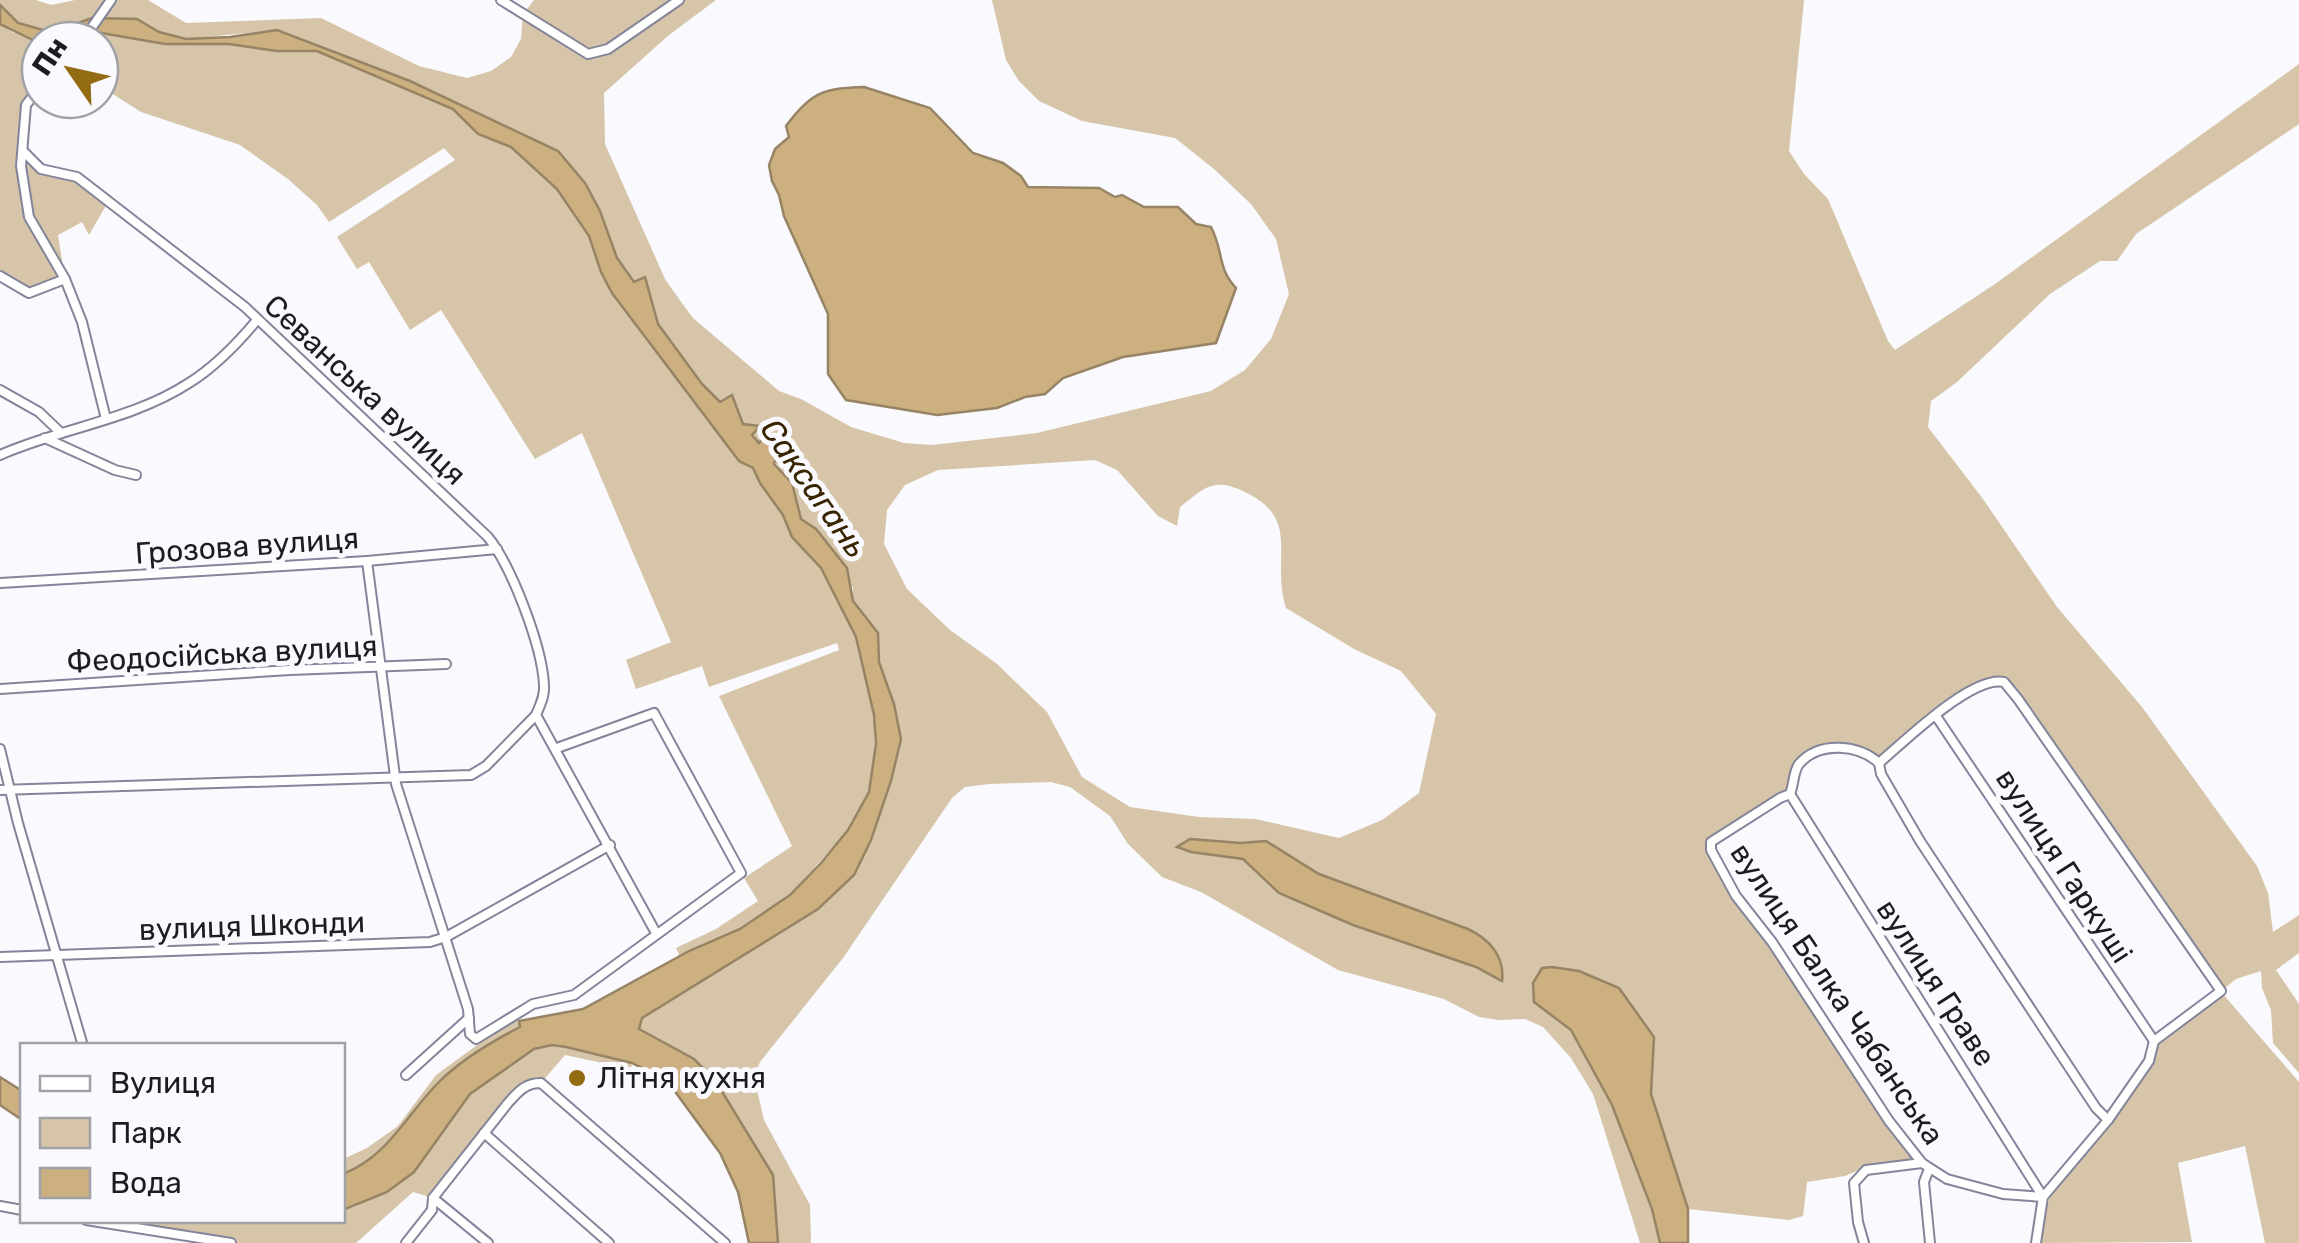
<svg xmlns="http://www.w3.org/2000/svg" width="2299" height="1243" viewBox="0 0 2299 1243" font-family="Rubik,sans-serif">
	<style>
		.green { fill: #d6c5a8; fill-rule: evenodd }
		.water { fill: #ccb080; stroke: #978465; stroke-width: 2.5 }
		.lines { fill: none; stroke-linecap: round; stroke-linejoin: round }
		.street-casing { stroke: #84849a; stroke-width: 12 }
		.street { stroke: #fff; stroke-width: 8 }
		.poi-dot { fill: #936b13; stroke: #f9f9fe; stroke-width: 4 }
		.labels { text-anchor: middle; stroke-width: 10; stroke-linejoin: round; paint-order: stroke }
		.street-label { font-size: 30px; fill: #1c1c25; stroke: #f9f9fe }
		.poi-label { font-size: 30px; fill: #1c1c25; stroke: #f9f9fe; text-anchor: start }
		.water-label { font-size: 32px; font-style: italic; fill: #382500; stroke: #f9f9fe }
	</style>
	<rect width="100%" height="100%" fill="#f9f9fe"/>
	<g class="green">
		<path d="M0 0H36L51 5 75 0H148L186 23 321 18 419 66 467 78 491 71 511 57 521 39 523 14 534 0H716L669 35 604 93 605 144 665 279 679 299 693 318 779 391 801 399 851 427 904 443 932 445 1037 433 1211 391 1245 370 1271 339 1289 294 1276 239 1251 204 1214 169 1175 138 1082 121 1039 101 1019 81 1006 60 992 0H1804L1789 151 1804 174 1828 199 1888 341 1895 350 1995 284 2299 64V124L2136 234 2117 261H2100L2050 294 1957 382 1931 401 1928 427 1983 499 2057 607 2142 707 2257 866 2268 893 2273 932 2299 915V953L2276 970 2299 1004V1073L2273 1043 2271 1010 2262 988 2261 971 2236 979 2221 991 2041 730 1999 680C1963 675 1912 733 1884 756L1878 757 1846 745 1807 755 1785 793 1707 841 1709 852 1916 1159 1866 1167 1845 1176 1807 1182 1803 1216 1789 1220 1688 1209 1651 1094 1654 1037 1534 1002 1571 1030 1612 1105 1652 1209 1660 1243H1640L1593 1094 1571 1058 1543 1027 1525 1019 1498 1020 1479 1017 1444 999 1338 970 1201 892 1162 877 1128 844 1110 816 1070 787 1051 782 989 784 965 787 952 798 843 958 760 1062 754 1077 764 1120 810 1205 811 1243H778L773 1175 715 1080 694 1059 642 1033 639 1029 642 1018 818 909 854 875 871 840 901 739 879 662 878 633 859 613 853 600V588L816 529 801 520 792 483 752 435 759 427 743 425 732 396 721 402 702 384 658 324 645 278 635 282 617 258 600 211 585 183 558 151 410 81 277 30 186 39 159 32 137 19 92 18 67 27 43 30 28 28 18 23 0 5ZM1095 460 1117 470 1158 516 1177 526 1180 507C1204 488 1213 477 1243 491 1303 519 1270 556 1286 608L1354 649 1401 671 1436 714 1419 793 1382 820 1339 838 1256 819 1199 817 1130 807 1082 777 1047 712 996 663 950 630 907 589 884 544 887 510 905 485 938 470ZM1190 839 1241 843 1266 841 1319 874 1485 938C1495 952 1505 962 1502 980L1476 967 1353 925 1279 893 1243 859 1191 852 1178 847Z"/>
		<path d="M0 24 12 32 40 41V87L28 100 23 151 41 169 71 175 108 202 89 235 82 222 58 235 65 279 29 293 0 276Z"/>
		<path d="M90 31 165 44H229L277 51H317L453 109 478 134 510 147 557 189 589 236 601 272 612 293 739 461 753 468 760 483 783 515 792 537 821 568 856 637 874 715 875 759 869 792 848 830 790 895 740 929 680 957 676 948 716 929 758 901 744 878 792 846 719 696 839 650 837 643 709 687 702 666 636 689 626 660 671 642 582 433 535 459 441 310 410 330 369 262 357 269 337 237 455 160 444 148 329 222 317 205 288 179 240 145 141 112 100 86V40H48Z"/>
		<path d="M2222 993 2299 1082V1243H2265L2245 1146 2178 1163 2192 1242 2041 1243 2042 1221 2053 1189 2112 1119 2157 1041Z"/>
		<path d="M517 1016 520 1026 493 1041 376 1154 359 1168 343 1174V1159L367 1148 398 1126 436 1075Z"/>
		<path d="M552 1045 632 1063 631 1069 565 1055 541 1083 522 1088 433 1198 413 1192 356 1243H231L86 1221 342 1220 343 1210 354 1207 414 1172 470 1094 534 1049Z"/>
	</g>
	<g class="water">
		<path d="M0 5 18 23 43 30 67 27 92 18 137 19 159 32 186 39 230 37 277 30 410 81 558 151 585 183 600 211 617 258 634 282 645 277 658 324 702 384 720 402 732 395 743 424 760 426 752 435 759 443 768 433 780 443 774 464 792 483 801 519 816 529 847 568 853 601 878 633 879 662 894 704 901 739 891 781 871 840 854 875 818 909 642 1018 639 1029 694 1059 715 1080 773 1175 778 1243H749L738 1192 720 1153 668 1082 632 1063 566 1047 552 1045 534 1049 470 1094 414 1172 387 1192 343 1210V1174C388 1156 405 1117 437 1084 460 1060 491 1042 520 1027L519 1021 583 1009 689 951 740 929 790 895 821 863 848 830 869 792 876 744 874 715 856 637 821 568 792 537 783 515 760 483 753 468 739 461 612 293 601 272 589 236 557 189 511 147 478 134 453 109 317 51H277L229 44H165L90 31 35 41 0 24Z"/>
		<path d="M864 87 930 108 973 153 1003 163 1021 176 1028 187 1099 188 1115 197 1122 195 1144 207H1178L1196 224 1211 227C1224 252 1217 268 1236 288L1216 343 1123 357 1063 378 1045 394 1025 397 997 408 937 415 846 400 828 374V314L784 216 779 195 772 181 769 165 775 149 789 137 786 126C811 92 824 88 864 87Z"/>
		<path d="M1190 839 1241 843 1266 841 1319 874 1468 929C1489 939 1505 956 1502 981L1476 967 1353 925 1279 893 1243 859 1191 852 1177 847Z"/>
		<path d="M1552 967 1579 971 1619 988 1654 1037 1651 1094 1688 1209V1243H1660L1652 1209 1612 1105 1571 1030 1534 1002 1533 983 1542 968Z"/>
		<path d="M0 1077 22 1091V1120L0 1105Z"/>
	</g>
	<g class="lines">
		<g class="street-casing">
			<g id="street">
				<path d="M501 0 588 54 608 49 679 0"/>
				<path d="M83 40 111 0"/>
				<path d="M40 87 26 105 21 166 29 217 65 279 82 322 106 419"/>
				<path d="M23 151 41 169 77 177 245 307 488 537C512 567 542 646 544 685 545 696 540 705 536 715L656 933"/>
				<path d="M0 276 29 293 65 279"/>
				<path d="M0 390 39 412 61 433"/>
				<path d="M45 438 115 470 136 475"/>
				<path d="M0 455C61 428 132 420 189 383 216 366 237 344 257 320"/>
				<path d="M367 561 396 784 468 1009 470 1034 476 1039 533 1004 574 995 741 873 654 713 557 748"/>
				<path d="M0 583 367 561 497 549"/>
				<path d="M0 689 290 670 446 664"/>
				<path d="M1936 716 2154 1041"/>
				<path d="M0 749 18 823 83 1046"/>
				<path d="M1879 763 1881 774 1920 841 2096 1108 2108 1120"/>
				<path d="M0 790 471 775 486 766 536 715"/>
				<path d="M1790 794 2043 1197"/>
				<path d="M0 957 430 942 446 937 610 845"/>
				<path d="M406 1075 469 1018"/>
				<path d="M484 1133 609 1243"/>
				<path d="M1929 1169 1924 1182 1930 1243"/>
				<path d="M433 1198 488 1243"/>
				<path d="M0 1206 22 1210"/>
				<path d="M86 1220 231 1243"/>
				<path d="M406 1243 432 1210 433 1198 508 1103C518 1092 525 1083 541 1083L725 1243"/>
				<path d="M1864 1243 1858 1222 1854 1183 1866 1170 1922 1163"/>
				<path d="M2036 1243 2043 1197 2108 1120 2149 1061 2154 1041 2221 991 2018 699 2004 682C1972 675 1905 741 1879 763 1859 745 1820 740 1799 764 1793 772 1794 785 1790 794L1780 798 1711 842V850L1736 896 1772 942 1889 1121 1922 1163 1947 1179 2003 1194 2043 1197"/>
			</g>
		</g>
		<use href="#street" class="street"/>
	</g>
	<circle class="poi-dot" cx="577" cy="1078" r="10"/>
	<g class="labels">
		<g class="street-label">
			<text transform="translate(365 390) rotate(43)" y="10">Севанська вулиця</text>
			<text transform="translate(247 546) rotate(-4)" y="10">Грозова вулиця</text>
			<text transform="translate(222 654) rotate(-3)" y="10">Феодосійська вулиця</text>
			<text transform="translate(2064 866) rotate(57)" y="10">вулиця Гаркуші</text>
			<text transform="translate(252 926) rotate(-2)" y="10">вулиця Шконди</text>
			<text transform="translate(1936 983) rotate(57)" y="10">вулиця Граве</text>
			<text transform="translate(1837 994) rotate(56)" y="10">вулиця Балка Чабанська</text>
		</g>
		<g class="poi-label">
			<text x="597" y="1088">Літня кухня</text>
		</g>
		<g class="water-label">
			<text transform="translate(814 488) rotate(55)" y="11">Саксагань</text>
		</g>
	</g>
	<rect x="20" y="1043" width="325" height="180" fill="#f9f9fe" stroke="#a1a1a7" stroke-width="2.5"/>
	<rect x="40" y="1076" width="50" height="15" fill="#ffffff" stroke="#a1a1a7" stroke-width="2.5"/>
	<text x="110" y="1093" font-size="30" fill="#1c1c25">Вулиця</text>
	<rect x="40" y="1118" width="50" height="30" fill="#d6c5a8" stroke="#a1a1a7" stroke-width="2.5"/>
	<text x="110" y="1143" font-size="30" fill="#1c1c25">Парк</text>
	<rect x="40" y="1168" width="50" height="30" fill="#ccb080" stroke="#a1a1a7" stroke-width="2.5"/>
	<text x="110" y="1193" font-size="30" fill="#1c1c25">Вода</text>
	<g transform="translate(70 70) rotate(304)"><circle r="48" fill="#f9f9fe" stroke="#a1a1a7" stroke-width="2.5"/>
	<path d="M0-8L18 38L0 25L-18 38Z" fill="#936b13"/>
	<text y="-15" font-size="28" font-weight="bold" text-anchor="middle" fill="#1c1c25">Пн</text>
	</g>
</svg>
